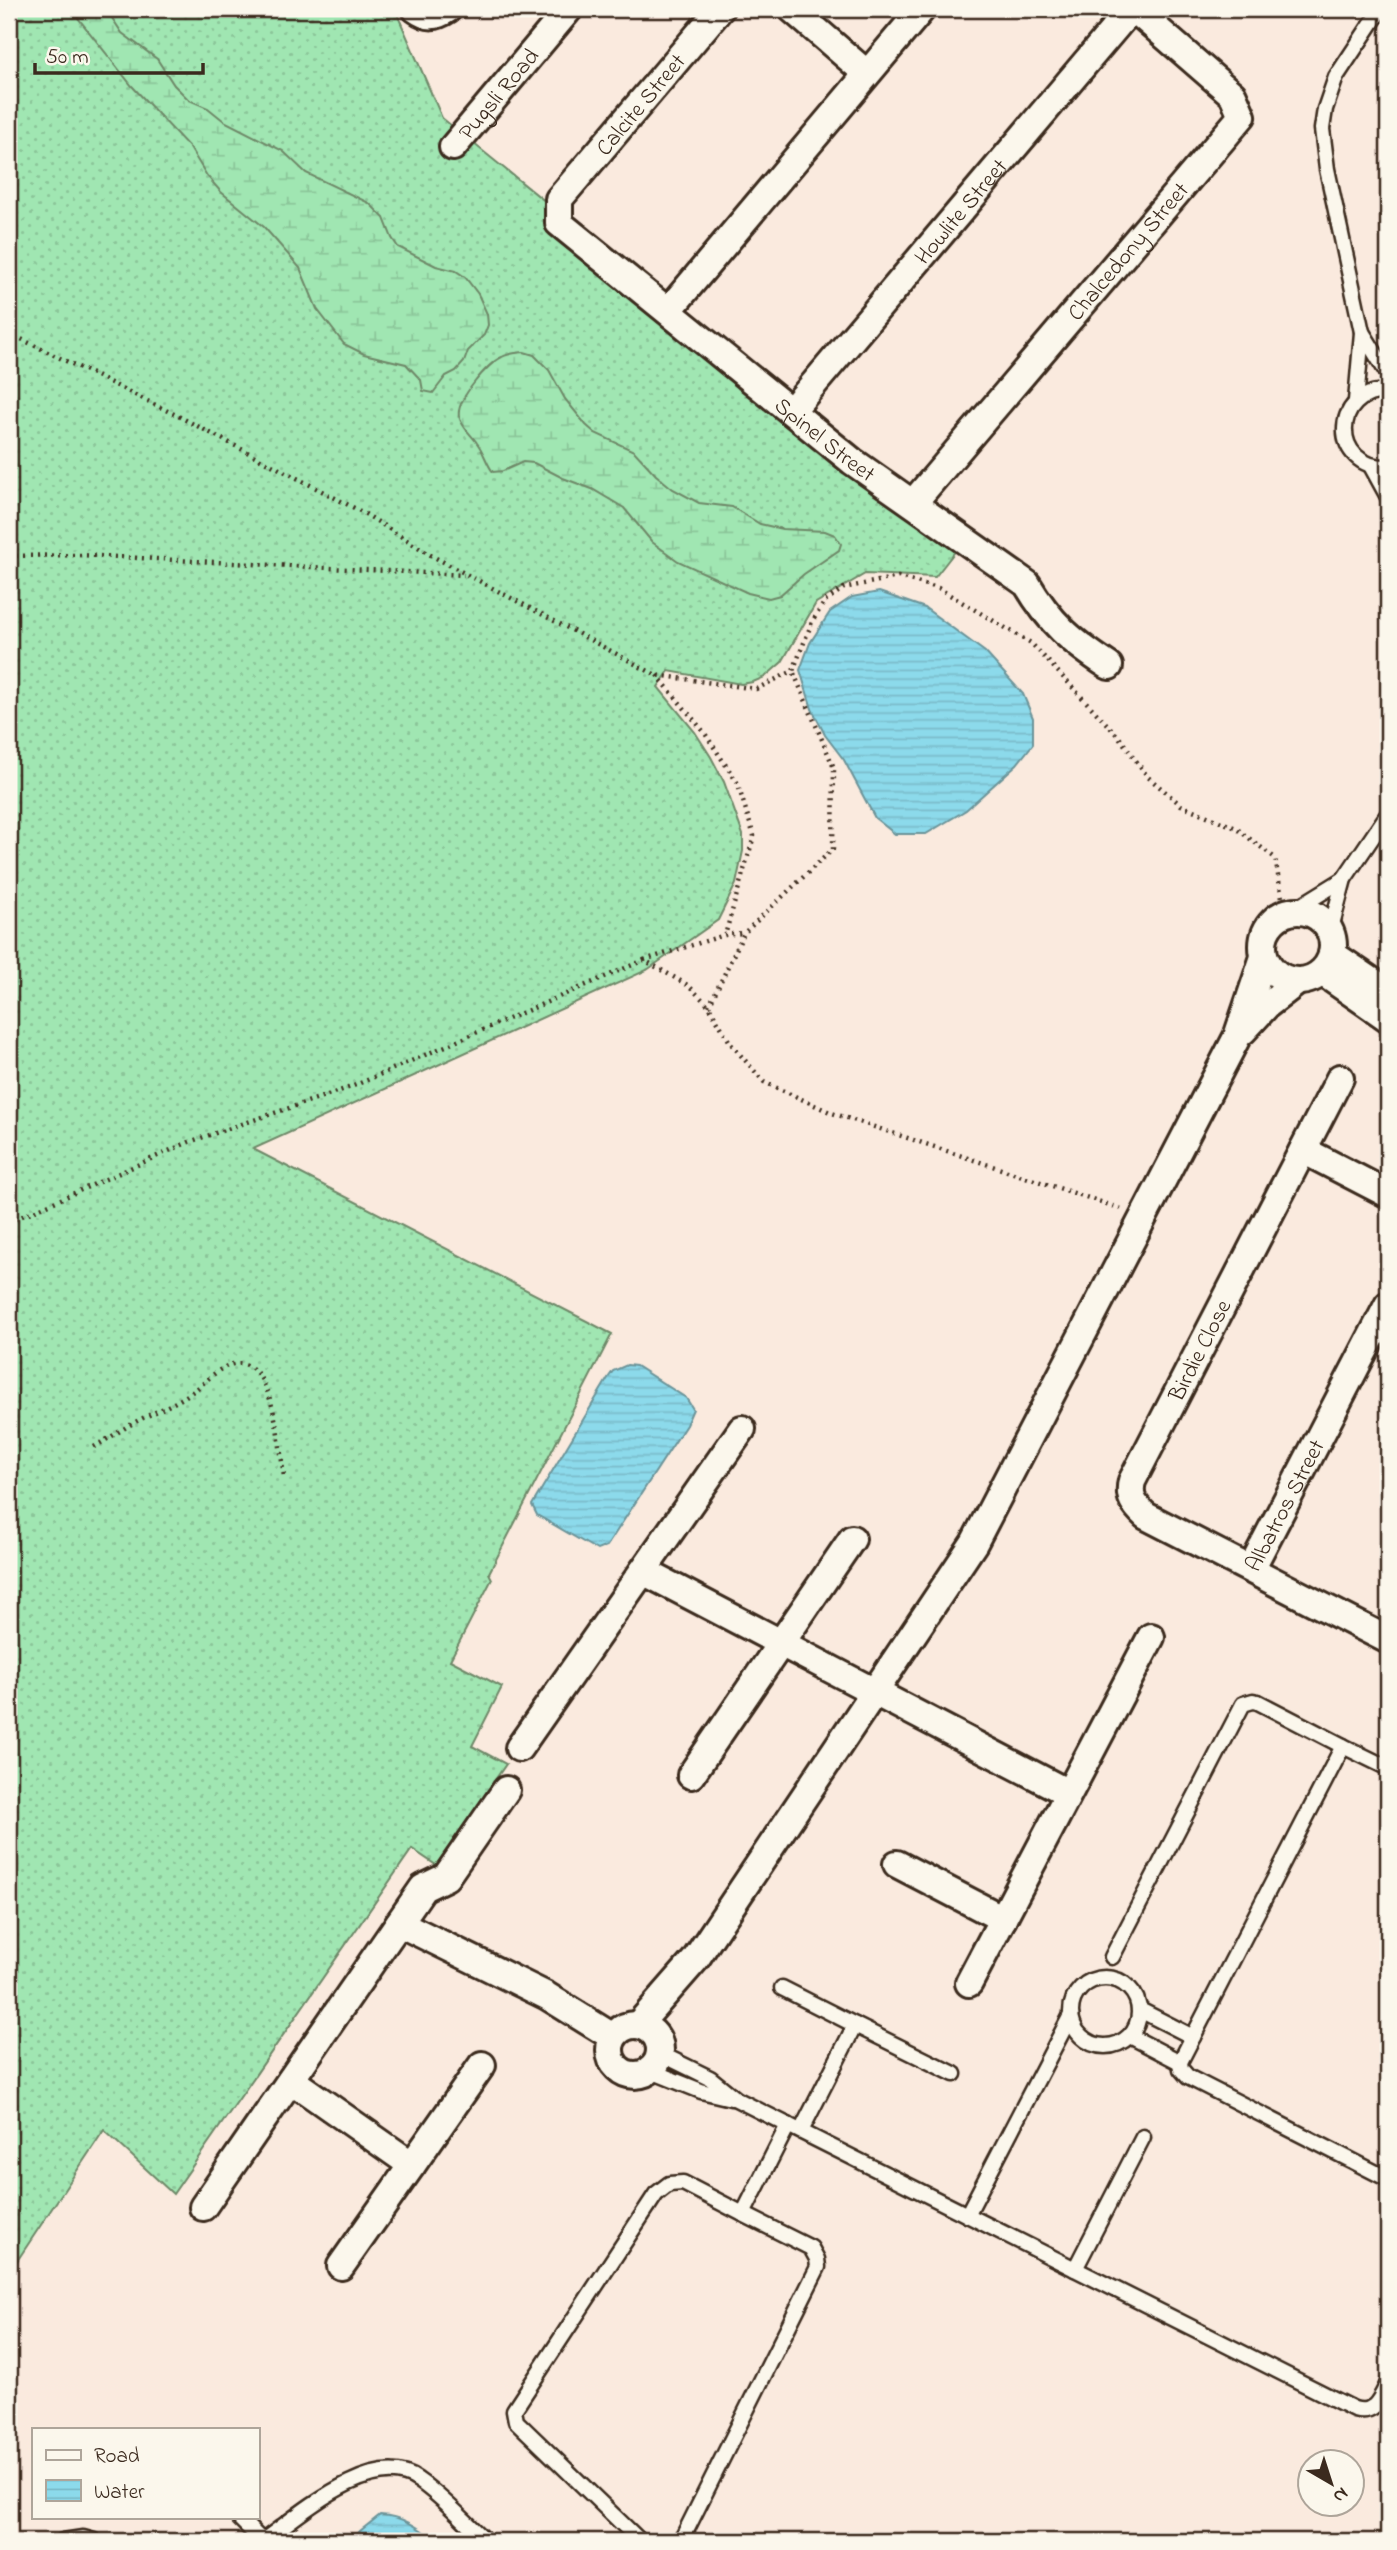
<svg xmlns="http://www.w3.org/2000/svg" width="1397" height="2550" viewBox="0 0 1397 2550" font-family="'Indie Flower',sans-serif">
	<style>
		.grass { fill: url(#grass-dots); stroke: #6e8868; stroke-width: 2 }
		.wetland { fill: url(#wetland-marsh); stroke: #6e8868; stroke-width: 2 }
		.water { fill: url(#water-rules); stroke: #6c9499; stroke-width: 2 }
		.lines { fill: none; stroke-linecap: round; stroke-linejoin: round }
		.service-casing { stroke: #3b2a1e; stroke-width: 19 }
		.minor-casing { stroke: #3b2a1e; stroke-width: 32 }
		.path { stroke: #3b2a1e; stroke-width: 4.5; stroke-dasharray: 2 5; stroke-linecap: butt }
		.service { stroke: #fbf7ec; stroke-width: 14 }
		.minor { stroke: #fbf7ec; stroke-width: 26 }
		.labels { text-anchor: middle; stroke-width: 6; stroke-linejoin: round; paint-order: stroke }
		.street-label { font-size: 23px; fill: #3b2a1e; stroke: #fbf7ec }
	</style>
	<defs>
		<pattern id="grass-dots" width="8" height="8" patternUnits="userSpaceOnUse" patternTransform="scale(1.75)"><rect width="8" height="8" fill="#a0e6b2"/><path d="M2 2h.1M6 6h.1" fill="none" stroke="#8bc599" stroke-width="1.8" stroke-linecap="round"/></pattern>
		<pattern id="wetland-marsh" width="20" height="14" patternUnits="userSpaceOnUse" patternTransform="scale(1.75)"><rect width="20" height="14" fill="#a0e6b2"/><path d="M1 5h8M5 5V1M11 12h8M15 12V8" fill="none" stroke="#8bc599"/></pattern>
		<pattern id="water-rules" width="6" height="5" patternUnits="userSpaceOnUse" patternTransform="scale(1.75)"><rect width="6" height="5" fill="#8cdaeb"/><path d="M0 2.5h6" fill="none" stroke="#7abbc9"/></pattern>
	</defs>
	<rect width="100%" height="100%" fill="#faeade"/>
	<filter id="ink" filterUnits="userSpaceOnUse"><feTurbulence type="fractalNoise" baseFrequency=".0143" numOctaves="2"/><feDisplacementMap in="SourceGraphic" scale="14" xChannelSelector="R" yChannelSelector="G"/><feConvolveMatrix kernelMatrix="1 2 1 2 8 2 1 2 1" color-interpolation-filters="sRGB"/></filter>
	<g filter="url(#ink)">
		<path class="grass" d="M9 9H395L442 118 964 540 935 577 865 574 816 603 782 662 765 677 753 682 741 684 669 671 658 687 695 732 711 757 724 782 743 835V851L736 884 718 920 647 970 253 1149 612 1334 489 1573 492 1579 450 1660 502 1687 472 1746 506 1764 436 1865 412 1849 173 2194 104 2130 9 2273Z"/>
		<g class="wetland">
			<path d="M71 9H106L122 33 157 59 174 85 189 100 208 108 224 121 283 151 306 173 369 203 384 218 392 238 398 247 436 266 456 271 465 277 478 294 487 314 488 325 484 335 468 351 464 362 456 371 446 376 433 393 423 391 421 380 406 364 364 354 344 344 317 309 300 268 264 227 221 192 207 176 190 148 132 86Z"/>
			<path d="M524 352 534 355 549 370 565 399 586 425 595 433 634 451 656 475 673 489 699 503 732 507 760 524 782 529 825 531 835 535 841 544 839 550 804 574 780 595 769 598 748 593 678 561 652 542 624 508 592 489 563 478 534 463 523 462 503 471 493 472C486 463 484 452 477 443 471 434 462 428 459 416 456 400 488 363 502 357 509 353 517 353 524 352Z"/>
		</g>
		<g class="water">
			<path d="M879 592 925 608 985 652 1023 694 1033 718V744L1017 764 966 810 926 834H895L875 818 844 760 825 735 812 709 800 670 810 643 830 612 852 597Z"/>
			<path d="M627 1365 636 1366 686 1398 693 1409 686 1425 607 1546 597 1550 537 1515 532 1505 608 1378 613 1371Z"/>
			<path d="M380 2515C402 2516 419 2527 435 2541H352L360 2531Z"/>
		</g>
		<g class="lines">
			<g class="service-casing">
				<g id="service">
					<path d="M1362 332 1388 374"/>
					<path d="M1388 391C1330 391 1331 469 1388 467"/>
					<path d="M1356 401 1362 332 1327 169 1322 129 1325 109 1336 77 1381 9"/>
					<path d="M1371 466 1388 497"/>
					<path d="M1292 911 1344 879"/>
					<path d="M1330 932 1344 879 1388 814"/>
					<path d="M1388 1768 1343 1746 1180 2062 1181 2069 1188 2077 1388 2179"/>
					<path d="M1112 1957 1243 1704 1253 1701 1258 1702 1343 1746"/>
					<circle cx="1105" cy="2012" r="34"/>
					<path d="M782 1988 855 2025"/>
					<path d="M1140 2010 1193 2037"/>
					<path d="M1130 2036 1180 2062"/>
					<path d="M661 2054 710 2078 736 2099 1354 2409C1375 2415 1380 2399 1388 2383"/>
					<path d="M651 2071 701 2091 731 2098"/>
					<path d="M801 2131 855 2025 954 2074"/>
					<path d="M967 2215 1071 2015"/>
					<path d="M1075 2269 1143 2137"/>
					<path d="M238 2517 262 2541"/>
					<path d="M63 2541 83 2538 94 2541"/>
					<path d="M263 2541C298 2516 374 2448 418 2480 443 2497 464 2521 486 2541"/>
					<path d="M640 2541 516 2421 514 2410 656 2194 669 2184 683 2183 743 2214 788 2125"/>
					<path d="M681 2541 818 2267 817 2259 811 2248 743 2214"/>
				</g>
			</g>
			<g class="minor-casing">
				<g id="minor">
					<path d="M416 9C428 18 436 17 448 9"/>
					<path id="s1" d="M720 9 559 199V223L852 461 1027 584C1050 623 1071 641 1109 666"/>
					<path d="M792 9 866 73"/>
					<path id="s2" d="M453 147 569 9"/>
					<path d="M668 311 922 9"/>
					<path id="s3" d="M791 411 1131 9"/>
					<path id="s4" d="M913 503 1242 116 1233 95 1134 9"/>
					<circle cx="1298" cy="946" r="35"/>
					<path d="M1332 954 1388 992"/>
					<path d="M1322 972 1388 1018"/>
					<path d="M1243 1031 1267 1005 1298 981"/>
					<path d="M1340 1078 1132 1481C1128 1497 1134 1505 1146 1516L1388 1640"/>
					<path d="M1303 1150 1388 1194"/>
					<path id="s5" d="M1251 1569 1388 1305"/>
					<path d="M643 1571 1068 1793"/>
					<path d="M519 1748 742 1429"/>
					<path d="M691 1775 852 1539"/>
					<path d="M897 1864 1003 1919"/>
					<path d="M399 1923 547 1996 613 2037"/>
					<path d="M969 1983 1151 1637"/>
					<path d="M639 2024 695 1960 974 1543 1237 1037 1264 957"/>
					<circle cx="635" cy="2050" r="25"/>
					<path d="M291 2080 412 2165 341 2266"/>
					<path d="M412 2165 482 2065"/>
					<path d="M203 2207 423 1888 446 1877 506 1790"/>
				</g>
			</g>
			<g class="path">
				<path d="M9 333 180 417 362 512 434 557 656 675 756 689 793 671 812 622 825 601 844 588 898 577 938 588 1031 643 1119 737 1148 777 1181 805 1236 828 1275 858 1282 898"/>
				<path d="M9 556 80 555 464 575"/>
				<path d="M657 675 704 732 737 782 754 836 725 935"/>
				<path d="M644 960 725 935 743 933"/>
				<path d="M709 1006 744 933 833 849 834 768 793 671"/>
				<path d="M9 1222 189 1142 351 1087 644 960 689 986 709 1006 731 1044 764 1082 832 1113 1122 1209"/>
				<path d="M94 1447C110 1438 125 1427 141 1419 157 1411 174 1404 189 1394 204 1385 216 1368 233 1364 274 1354 280 1452 284 1477"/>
			</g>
			<use href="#service" class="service"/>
			<use href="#minor" class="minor"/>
		</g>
	</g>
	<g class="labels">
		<g class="street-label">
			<text dy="8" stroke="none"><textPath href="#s2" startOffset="70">Pugsli Road</textPath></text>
			<text transform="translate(640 104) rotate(-50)" y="8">Calcite Street</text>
			<text dy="8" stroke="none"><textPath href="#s3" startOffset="262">Howlite Street</textPath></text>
			<text dy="8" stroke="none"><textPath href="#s4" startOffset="331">Chalcedony Street</textPath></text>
			<text dy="8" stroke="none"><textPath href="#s1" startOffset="616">Spinel Street</textPath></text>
			<text transform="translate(1199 1350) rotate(-63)" y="8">Birdie Close</text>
			<text dy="8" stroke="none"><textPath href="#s5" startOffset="72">Albatros Street</textPath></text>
		</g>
	</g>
	<rect width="1397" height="2550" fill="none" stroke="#fbf7ec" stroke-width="35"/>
	<rect x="18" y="18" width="1362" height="2515" fill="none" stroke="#3b2a1e" stroke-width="2.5" filter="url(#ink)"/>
	<rect x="32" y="2428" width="228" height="91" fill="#fbf7ec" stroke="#aea59a" stroke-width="2"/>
	<rect x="46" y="2450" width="35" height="10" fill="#fbf7ec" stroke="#aea59a" stroke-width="2"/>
	<text x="94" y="2462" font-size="21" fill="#3b2a1e">Road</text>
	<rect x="46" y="2480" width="35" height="21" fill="url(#water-rules)" stroke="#aea59a" stroke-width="2"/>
	<text x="94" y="2498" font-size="21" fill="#3b2a1e">Water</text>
	<g transform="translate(1331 2483) rotate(141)"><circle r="33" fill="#fbf7ec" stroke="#aea59a" stroke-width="2"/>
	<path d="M0-5L12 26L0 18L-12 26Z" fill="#3b2a1e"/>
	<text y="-10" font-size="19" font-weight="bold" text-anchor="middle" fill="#3b2a1e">N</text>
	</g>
	<path d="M35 63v10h168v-10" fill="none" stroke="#3b2a1e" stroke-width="3.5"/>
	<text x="46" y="63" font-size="21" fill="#3b2a1e" stroke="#fbf7ec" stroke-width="5" paint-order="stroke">50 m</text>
</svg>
